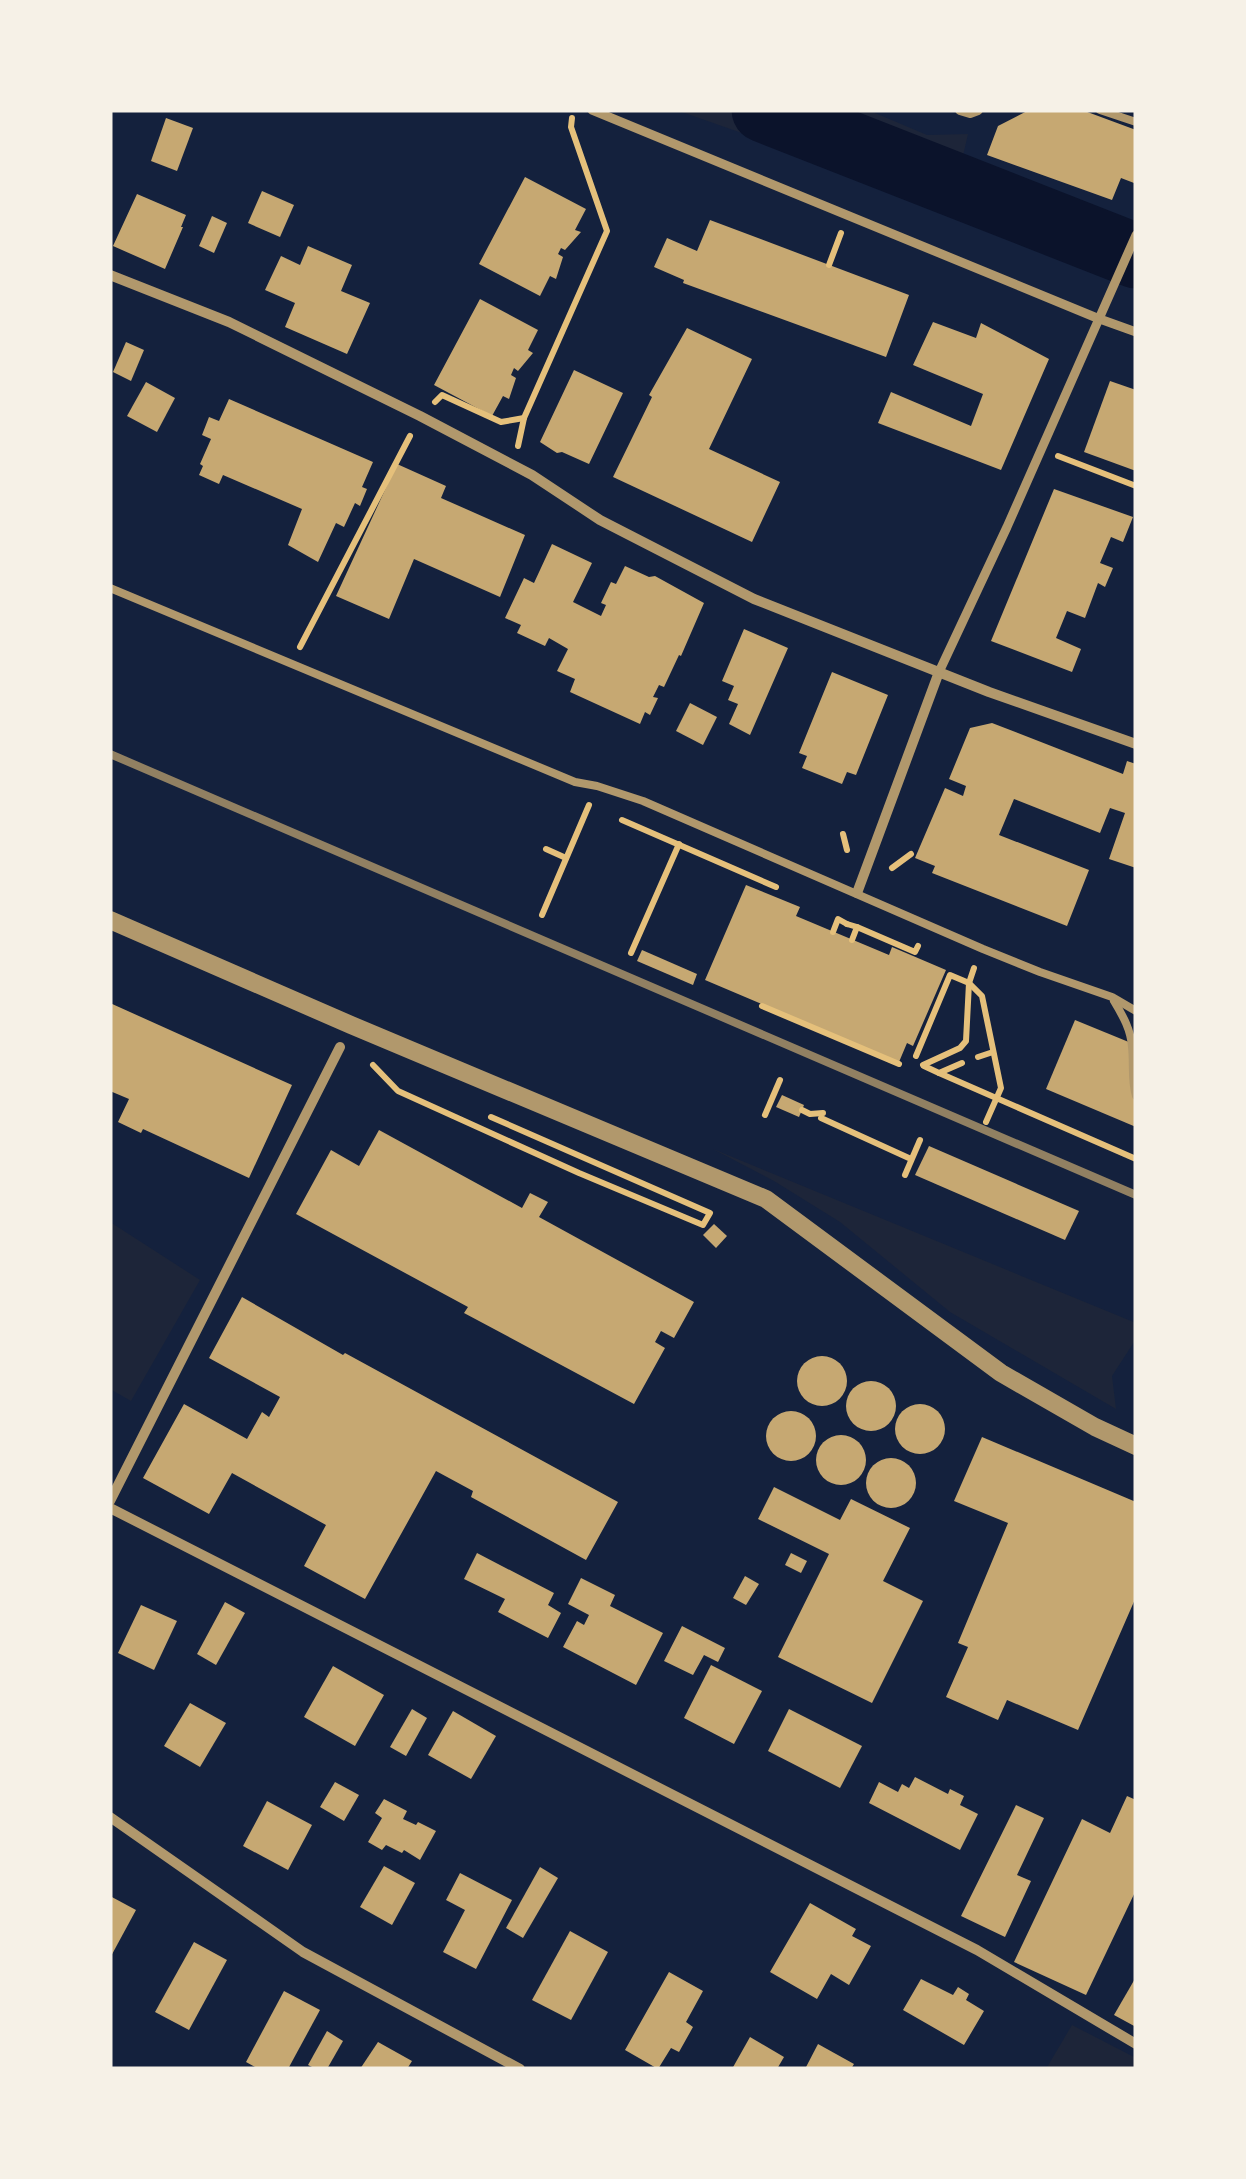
<svg xmlns="http://www.w3.org/2000/svg" width="1246" height="2179" viewBox="0 0 1246 2179" font-family="'PT Sans',sans-serif">
	<style>
		.green { fill: #1d2539 }
		.lines { fill: none; stroke-linecap: round; stroke-linejoin: round }
		.river { stroke: #0b132b; stroke-width: 65 }
		.building { fill: #c6a872 }
		.path { stroke: #e5c07b; stroke-width: 6 }
		.service { stroke: #b1986c; stroke-width: 8 }
		.pedestrian { stroke: #b1986c; stroke-width: 9 }
		.minor { stroke: #b1986c; stroke-width: 10 }
		.tertiary { stroke: #b1986c; stroke-width: 18 }
		.rail { stroke: #918062; stroke-width: 8 }
	</style>
	<rect width="100%" height="100%" fill="#14213d"/>
	<g class="green">
		<path d="M676 110H868L927 135 968 134 963 156 1121 217 1098 266 931 199Z"/>
		<path d="M713 1149 1136 1323V1339L1112 1376 1116 1409 950 1312 840 1222 774 1181Z"/>
		<path d="M110 1222 200 1280 131 1401 110 1389Z"/>
		<path d="M1072 2025 1136 2058V2069H1046Z"/>
	</g>
	<g class="lines">
		<path class="river" d="M764 110 1136 256"/>
	</g>
	<g class="building">
		<path d="M1029 110H1082L1136 130 1134 183 1121 178 1112 200 987 155 998 126Z"/>
		<path d="M166 118 193 128 177 171 151 161Z"/>
		<path d="M525 177 586 209 575 230 581 232 565 250 561 248 558 254 563 257 556 279 550 276 540 296 479 264Z"/>
		<path d="M262 191 294 205 280 237 248 223Z"/>
		<path d="M137 194 186 215 181 227H183L165 269 113 246Z"/>
		<path d="M212 216 227 223 214 253 199 246Z"/>
		<path d="M710 220 909 295 886 357 683 283 684 280 654 267 667 238 697 251Z"/>
		<path d="M308 246 352 265 341 291 370 303 347 354 285 327 295 303 265 290 281 256 300 265Z"/>
		<path d="M480 299 538 330 528 350 533 353 518 371 514 368 511 375 516 378 509 399 503 396 492 416 434 385Z"/>
		<path d="M933 322 976 338 981 323 1049 359 1001 470 878 423 891 392 971 426 983 394 913 365Z"/>
		<path d="M687 328 752 359 709 449 780 482 752 542 613 477 652 397 649 395Z"/>
		<path d="M126 342 144 350 131 381 113 372Z"/>
		<path d="M574 370 623 393 589 464 562 452 557 453 540 442Z"/>
		<path d="M1110 381 1136 390V471L1084 452Z"/>
		<path d="M146 382 175 398 157 432 127 416Z"/>
		<path d="M229 399 373 462 362 487 367 489 360 506 355 503 344 527 336 523 318 562 288 545 302 509 223 475 219 484 199 475 203 466 200 464 211 439 202 435 209 417 219 421Z"/>
		<path d="M397 464 446 486 441 498 525 535 500 597 414 559 389 619 336 596Z"/>
		<path d="M1054 489 1133 517 1123 542 1111 537 1100 563 1113 568 1105 587 1098 583 1085 618 1067 611 1056 638 1081 649 1072 672 991 641Z"/>
		<path d="M552 544 592 563 573 602 601 616 606 605 601 603 611 582 616 584 625 566 649 577 655 576 704 603 681 656 679 655 664 687 659 685 653 697 658 698 650 715 645 712 640 724 570 692 575 679 557 671 568 649 549 638 545 646 517 633 521 625 505 618 524 578 534 583Z"/>
		<path d="M744 629 788 648 750 735 729 724 738 704 728 700 734 686 722 681Z"/>
		<path d="M832 672 888 695 856 775 847 772 842 784 802 768 807 756 799 753Z"/>
		<path d="M690 703 717 717 703 745 676 731Z"/>
		<path d="M992 723 1123 774 1127 761 1136 764V868L1109 859 1125 813 1110 808 1100 833 1014 799 999 835 1089 870 1067 926 932 873 935 866 915 858 945 788 963 796 966 786 949 779 970 728Z"/>
		<path d="M746 885 800 907 796 916 889 955 892 947 946 970 913 1046 907 1043 899 1062 705 980Z"/>
		<path d="M642 950 697 974 693 985 637 961Z"/>
		<path d="M110 1003 292 1085 249 1178 143 1129 141 1133 118 1122 129 1099 110 1091Z"/>
		<path d="M1075 1020 1136 1045V1127L1046 1089Z"/>
		<path d="M782 1095 804 1105 799 1117 776 1107Z"/>
		<path d="M379 1130 522 1208 530 1193 548 1202 539 1217 694 1302 674 1338 661 1331 655 1342 665 1348 634 1404 464 1313 468 1307 296 1214 331 1150 359 1166Z"/>
		<path d="M929 1146 1079 1211 1065 1240 915 1175Z"/>
		<path d="M714 1224 727 1236 716 1248 703 1235Z"/>
		<path d="M242 1297 343 1355 345 1353 618 1502 586 1560 471 1497 473 1491 436 1471 365 1599 304 1566 326 1525 232 1473 209 1514 143 1478 184 1404 247 1439 262 1412 269 1417 280 1397 209 1358Z"/>
		<circle cx="822" cy="1381" r="25"/>
		<circle cx="871" cy="1406" r="25"/>
		<circle cx="920" cy="1429" r="25"/>
		<circle cx="791" cy="1436" r="25"/>
		<circle cx="841" cy="1460" r="25"/>
		<path d="M982 1437 1136 1502V1597L1078 1730 1007 1700 998 1720 946 1697 968 1647 958 1643 1008 1523 954 1501Z"/>
		<circle cx="891" cy="1483" r="25"/>
		<path d="M774 1487 840 1520 851 1499 910 1528 883 1581 923 1601 872 1703 778 1657 829 1554 758 1519Z"/>
		<path d="M477 1553 554 1593 548 1605 561 1613 548 1638 498 1612 505 1599 464 1579Z"/>
		<path d="M791 1553 807 1561 801 1573 785 1565Z"/>
		<path d="M745 1576 759 1584 746 1605 733 1598Z"/>
		<path d="M581 1578 615 1595 610 1606 663 1633 636 1685 563 1647 577 1621 584 1625 589 1615 568 1604Z"/>
		<path d="M225 1602 245 1613 216 1665 197 1654Z"/>
		<path d="M141 1605 177 1621 154 1670 118 1653Z"/>
		<path d="M682 1626 725 1648 718 1662 704 1655 693 1675 664 1661Z"/>
		<path d="M711 1665 762 1691 734 1744 684 1718Z"/>
		<path d="M333 1666 384 1695 355 1746 304 1717Z"/>
		<path d="M190 1703 226 1723 200 1767 164 1746Z"/>
		<path d="M412 1709 427 1718 406 1756 390 1747Z"/>
		<path d="M789 1709 862 1746 840 1788 768 1751Z"/>
		<path d="M453 1711 496 1736 471 1779 428 1755Z"/>
		<path d="M915 1777 948 1794 950 1789 964 1796 960 1805 978 1814 960 1850 869 1803 879 1782 898 1792 902 1784 909 1788Z"/>
		<path d="M335 1782 359 1795 344 1821 320 1807Z"/>
		<path d="M1127 1796 1136 1800V1890L1086 1995 1014 1962 1082 1819 1110 1833Z"/>
		<path d="M384 1799 407 1811 403 1819 416 1825 418 1822 436 1831 420 1860 404 1850 402 1853 386 1845 382 1850 368 1842 382 1818 375 1813Z"/>
		<path d="M267 1801 312 1825 288 1870 243 1846Z"/>
		<path d="M1016 1805 1044 1818 1017 1875 1031 1881 1005 1937 961 1916Z"/>
		<path d="M384 1866 415 1883 392 1925 360 1907Z"/>
		<path d="M540 1867 558 1878 523 1938 506 1928Z"/>
		<path d="M460 1873 512 1900 476 1969 443 1952 465 1910 446 1900Z"/>
		<path d="M110 1896 136 1910 110 1958Z"/>
		<path d="M810 1903 856 1929 852 1936 871 1946 849 1985 831 1974 817 1999 770 1972Z"/>
		<path d="M570 1931 608 1952 571 2020 532 2000Z"/>
		<path d="M194 1942 227 1960 189 2030 155 2012Z"/>
		<path d="M669 1972 703 1991 686 2022 693 2027 679 2052 671 2048 658 2069 625 2050Z"/>
		<path d="M1136 1977V2027L1114 2015Z"/>
		<path d="M921 1979 953 1995 958 1987 969 1994 966 2000 984 2011 964 2045 903 2010Z"/>
		<path d="M284 1991 320 2010 288 2069H259L246 2062Z"/>
		<path d="M327 2031 343 2041 327 2069H316L308 2065Z"/>
		<path d="M750 2037 784 2057 777 2069H732Z"/>
		<path d="M378 2042 412 2061 407 2069H360Z"/>
		<path d="M818 2044 854 2064 851 2069H805Z"/>
	</g>
	<g class="lines">
		<g class="path">
			<path d="M829 265 841 233"/>
			<path d="M435 402 442 395 501 422 524 418"/>
			<path d="M518 446 524 418 607 231 571 127 572 118"/>
			<path d="M1058 456 1136 486"/>
			<path d="M300 647 410 436"/>
			<path d="M622 820 776 887"/>
			<path d="M843 834 847 850"/>
			<path d="M546 849 566 858"/>
			<path d="M892 868 911 854"/>
			<path d="M542 915 589 805"/>
			<path d="M847 924 857 927 852 940"/>
			<path d="M857 927 915 952 918 946"/>
			<path d="M833 932 838 919 847 924"/>
			<path d="M631 953 679 844"/>
			<path d="M762 1006 899 1064"/>
			<path d="M916 1056 950 975 969 983 982 996 1001 1088 986 1122"/>
			<path d="M978 1057 993 1052"/>
			<path d="M373 1065 398 1091 579 1173 703 1225 710 1213 491 1117"/>
			<path d="M923 1065 960 1048 966 1041 969 983 974 968"/>
			<path d="M924 1066 939 1073 962 1063"/>
			<path d="M939 1073 1136 1159"/>
			<path d="M802 1110 810 1114 823 1113"/>
			<path d="M765 1115 780 1080"/>
			<path d="M821 1118 911 1159"/>
			<path d="M905 1175 920 1140"/>
		</g>
		<g class="service">
			<path d="M1100 110 1136 122"/>
			<path d="M110 588 575 782 597 786 643 801 983 949 1040 972 1112 997 1136 1011"/>
			<path d="M1114 1001C1123 1016 1131 1030 1132 1047 1134 1064 1131 1080 1136 1096"/>
		</g>
		<g class="pedestrian">
			<path d="M592 110 1097 318 1136 332"/>
			<path d="M939 672 1007 527 1136 235"/>
		</g>
		<g class="minor">
			<path d="M960 110 970 113 978 110"/>
			<path d="M110 275 229 322 420 416 532 475 600 520 754 599 989 692 1136 744"/>
			<path d="M857 893 939 672"/>
			<path d="M110 1501 340 1047"/>
			<path d="M110 1508 977 1950 1136 2044"/>
			<path d="M110 1817 303 1952 520 2069"/>
		</g>
		<path class="tertiary" d="M110 920 351 1025 766 1199 1001 1373 1095 1427 1136 1446"/>
		<path class="rail" d="M110 754 1136 1195"/>
	</g>
	<rect width="1246" height="2179" fill="none" stroke="#f6f1e7" stroke-width="225"/>
</svg>
